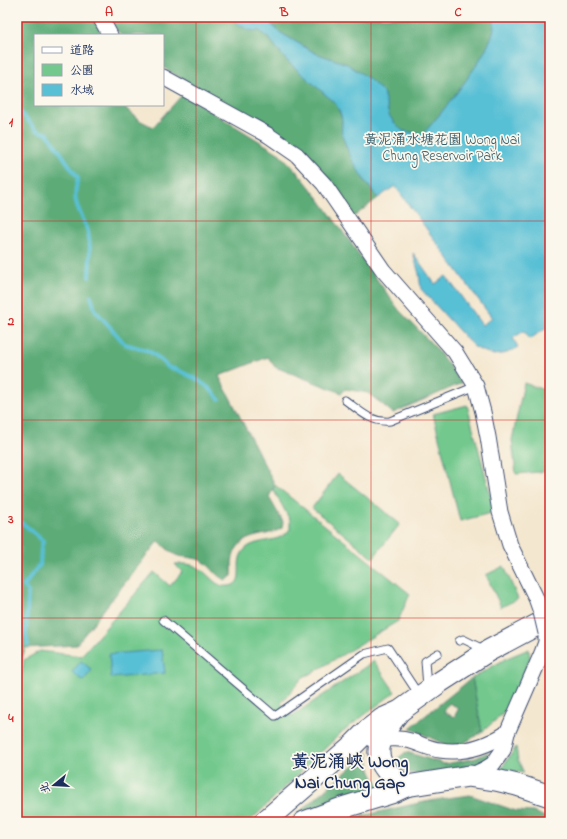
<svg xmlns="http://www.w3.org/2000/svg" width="567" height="839" viewBox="0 0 567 839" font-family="'Indie Flower','LXGW WenKai TC',sans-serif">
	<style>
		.green { fill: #72c88d; stroke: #467c76 }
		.forest { fill: #5dac78; stroke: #3c6e6b; fill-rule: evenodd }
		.water { fill: #58c0d5; stroke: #3a789a }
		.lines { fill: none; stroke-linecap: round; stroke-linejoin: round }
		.stream { stroke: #58c0d5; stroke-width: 4 }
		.lane-casing { stroke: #3c4b6f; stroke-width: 9 }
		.street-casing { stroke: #3c4b6f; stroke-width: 17 }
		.secondary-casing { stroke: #3c4b6f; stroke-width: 23 }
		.lane { stroke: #fff; stroke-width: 7 }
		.street { stroke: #fff; stroke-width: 15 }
		.secondary { stroke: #fff; stroke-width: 21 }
		.street-bridge-casing { stroke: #3c4b6f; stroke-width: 17; stroke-linecap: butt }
		.street-bridge { stroke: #fff; stroke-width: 15 }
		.grid { fill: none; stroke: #d62828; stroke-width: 1; stroke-opacity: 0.55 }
		.labels { text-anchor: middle; stroke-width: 3.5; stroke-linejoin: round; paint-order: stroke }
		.park-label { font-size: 14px; fill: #355d6c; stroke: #fbf7ec }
		.district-label { font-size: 18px; font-weight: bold; fill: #1b2f5e; stroke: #fbf7ec }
		.neatline { fill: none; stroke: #d62828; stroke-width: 1.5 }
		.grid-label { font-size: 13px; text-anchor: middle; font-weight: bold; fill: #d62828 }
	</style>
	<rect width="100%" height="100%" fill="#fbf7ec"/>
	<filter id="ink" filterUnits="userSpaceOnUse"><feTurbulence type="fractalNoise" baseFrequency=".025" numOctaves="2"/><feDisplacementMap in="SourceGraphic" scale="8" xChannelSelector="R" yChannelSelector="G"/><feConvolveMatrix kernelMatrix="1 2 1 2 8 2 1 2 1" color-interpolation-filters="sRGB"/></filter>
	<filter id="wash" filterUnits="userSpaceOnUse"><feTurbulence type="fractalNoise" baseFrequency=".012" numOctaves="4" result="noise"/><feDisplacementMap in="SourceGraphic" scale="16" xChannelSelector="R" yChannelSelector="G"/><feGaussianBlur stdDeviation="0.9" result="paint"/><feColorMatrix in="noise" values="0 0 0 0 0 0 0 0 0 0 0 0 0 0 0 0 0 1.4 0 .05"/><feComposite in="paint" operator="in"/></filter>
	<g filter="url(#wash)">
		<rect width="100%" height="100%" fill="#f4e7cf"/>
		<g class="green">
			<path d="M524 383 550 392V471L516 474 512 440Z"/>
			<path d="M467 405 495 512 460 521 433 414Z"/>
			<path d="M338 474 400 524 373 558 312 508Z"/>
			<path d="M275 485 410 594 398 621 314 672 303 677 281 703 292 716 374 661 395 692 342 732 249 822H17V691L19 689 24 660 40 651 81 656 154 572 170 586 182 572 175 564C199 563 199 568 215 582 219 585 223 587 229 586 244 584 237 568 240 558 241 553 246 547 251 545 264 539 282 542 290 529V520L273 489Z"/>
			<path d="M504 566 518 599 501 607 486 575Z"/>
			<path d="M529 649 530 658 508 709 482 732 472 678 507 658Z"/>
			<path d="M516 747 518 760 524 773 501 769Z"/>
		</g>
		<g class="forest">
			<path d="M17 17H93L104 35H35V105H122L139 120 153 127 183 94 280 154 301 176 320 200 399 310 435 347 462 383 393 413 368 393 345 389 342 393 275 367 268 357 219 376 275 485 269 497 283 522 282 528C265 539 240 531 233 557 231 564 233 570 232 576L226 580C217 578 212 567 204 562 196 557 188 558 179 556 174 556 163 545 158 541L76 645 25 648 17 677Z"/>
			<path d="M107 17H234L238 24 248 30 260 31 269 38 286 60 334 102 337 106 342 119V132L364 180 378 198 351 219 289 144 163 67V35H121Z"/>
			<path d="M268 17H492C493 20 494 23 494 26 494 51 440 114 423 134L403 131 395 124 389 115 383 92 347 64 315 53 281 33 272 25Z"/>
			<path d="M472 678 482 732 461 745 448 746 410 728ZM449 703 459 708 454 717 444 712Z"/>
			<path d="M406 752 445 764 476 758 488 752 490 759 483 764 467 769 416 774 399 771 393 764 397 759Z"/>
			<path d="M368 753C368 768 372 779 383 788L291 822H288Z"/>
			<path d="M470 795 516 811 533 812 550 819V822H339C383 811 425 800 470 795Z"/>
		</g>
		<g class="water">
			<path d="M234 17C239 18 245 20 251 20 257 20 260 17 268 17L272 25 281 33 315 53 347 64 368 78 383 92 389 115 395 124 403 131 423 134C440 115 494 50 494 26 494 23 493 20 492 17H550V325L530 339 524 331 513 338 518 347 507 353 494 355 480 350 473 346 421 289 419 274 413 253 435 284 446 276 482 325 492 318 395 186 378 198C362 178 349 159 342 134 341 130 342 126 342 121 342 115 338 107 334 102L286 60 269 38 260 31 248 30 238 24Z"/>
			<path d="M162 650 165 673 111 678 109 654Z"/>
			<path d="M81 661 92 670 83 681 72 672Z"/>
		</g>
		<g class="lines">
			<g class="stream">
				<path d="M17 108 36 130 48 134 78 178C71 204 79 207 87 229 91 241 90 264 89 277"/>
				<path d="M91 296 95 310 125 344 149 351 156 356 169 368 176 369 198 380 209 388 219 399"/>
				<path d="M17 521 25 525 43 541 41 548 40 565 36 569 24 586 28 592 26 634 28 645"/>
			</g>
		</g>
	</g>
	<g filter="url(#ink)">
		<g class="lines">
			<g class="lane-casing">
				<g id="lane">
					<path d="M345 400C360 411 371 423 390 421L476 386"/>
					<path d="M163 620 275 716 364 654 388 648 419 695"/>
					<path d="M459 641 463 639 485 650"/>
					<path d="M427 687 425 661 438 653"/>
				</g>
			</g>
			<g class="street-casing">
				<g id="street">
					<path d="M100 17 110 35"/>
					<path d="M163 77 268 135 297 155 324 184 383 270 455 352 476 386 483 412 488 437 500 512 510 545 536 598 541 612"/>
					<path d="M374 741C386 739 399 737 411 741 421 744 430 749 440 750 465 754 487 746 507 733"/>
					<path d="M470 776 485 769 493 764 503 750 507 733 542 653 546 642V633"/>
				</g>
			</g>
			<g class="secondary-casing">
				<g id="secondary">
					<path d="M399 712C374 743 368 763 406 786"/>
					<path d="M264 822 354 744 369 729 382 719 400 711 440 682 488 651 550 618"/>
					<path d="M304 822 342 808 391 793 406 786 469 776 496 780 517 785 550 796"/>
				</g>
			</g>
			<use href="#lane" class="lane"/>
			<use href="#street" class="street"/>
			<use href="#secondary" class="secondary"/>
			<g class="street-bridge-casing">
				<path id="street-bridge" d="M541 612 546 633"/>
			</g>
			<use href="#street-bridge" class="street-bridge"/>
		</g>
	</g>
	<path class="grid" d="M196 17V822M371 17V822M17 221H550M17 420H550M17 618H550"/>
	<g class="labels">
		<g class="park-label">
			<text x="442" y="144">黃泥涌水塘花園 Wong Nai<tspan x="442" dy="16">Chung Reservoir Park</tspan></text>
		</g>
		<g class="district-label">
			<text x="350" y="767">黃泥涌峽 Wong<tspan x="350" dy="21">Nai Chung Gap</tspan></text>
		</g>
	</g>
	<rect width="567" height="839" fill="none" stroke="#fbf7ec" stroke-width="44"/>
	<rect x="34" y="34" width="130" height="72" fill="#fbf7ec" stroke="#a1a7b3"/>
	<rect x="42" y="47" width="20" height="6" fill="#ffffff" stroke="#a1a7b3"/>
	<text x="70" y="54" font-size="12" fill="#1b2f5e">道路</text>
	<rect x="42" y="64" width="20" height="12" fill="#72c88d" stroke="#a1a7b3"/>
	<text x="70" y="74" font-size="12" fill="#1b2f5e">公園</text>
	<rect x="42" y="84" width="20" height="12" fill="#58c0d5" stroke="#a1a7b3"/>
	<text x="70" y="94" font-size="12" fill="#1b2f5e">水域</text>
	<g transform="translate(54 785) rotate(252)" stroke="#fbf7ec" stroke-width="3" paint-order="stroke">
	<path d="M0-3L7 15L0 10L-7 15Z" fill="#1b2f5e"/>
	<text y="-6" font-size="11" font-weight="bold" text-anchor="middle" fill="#1b2f5e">北</text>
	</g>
	<rect x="22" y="22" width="523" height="795" class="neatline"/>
	<g class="grid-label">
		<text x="109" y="16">A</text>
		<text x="284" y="16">B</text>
		<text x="458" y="16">C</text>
		<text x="11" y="126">1</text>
		<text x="11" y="325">2</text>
		<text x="11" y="523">3</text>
		<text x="11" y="722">4</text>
	</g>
</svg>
